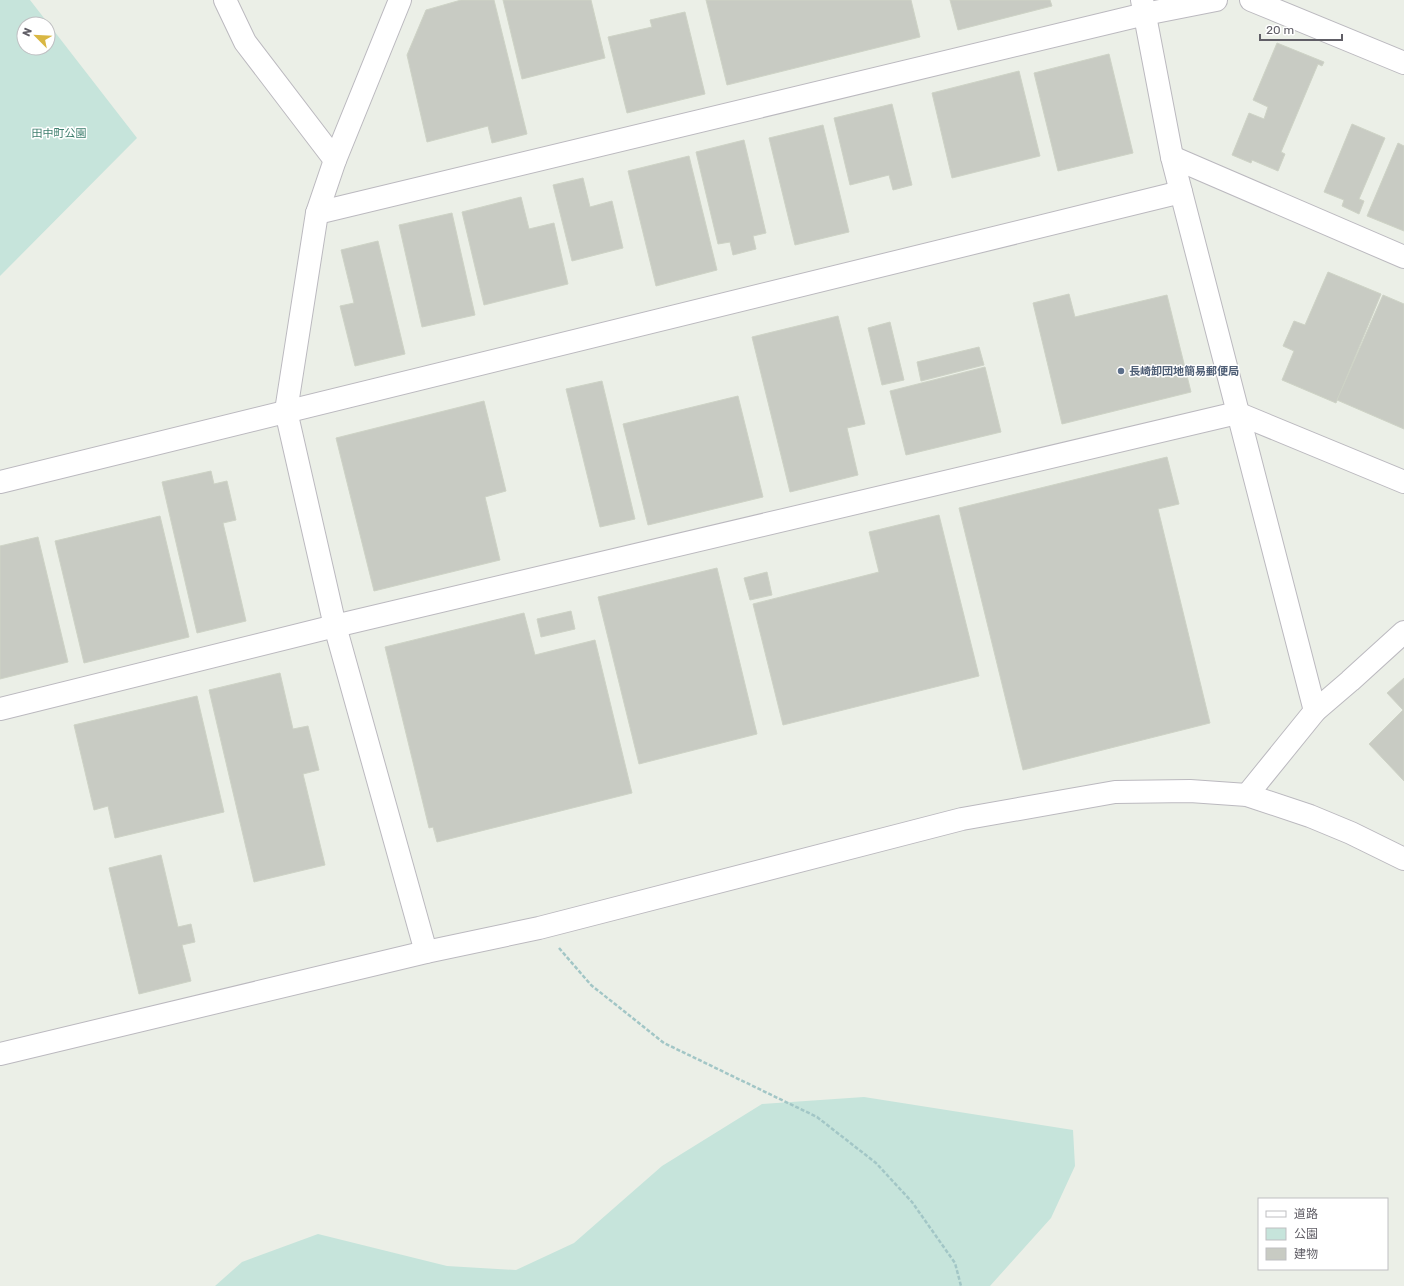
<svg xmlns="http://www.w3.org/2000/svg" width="1404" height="1286" viewBox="0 0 1404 1286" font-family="Rubik,'Noto Sans JP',sans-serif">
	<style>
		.green { fill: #c6e4db; fill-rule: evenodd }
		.building { fill: #c8cbc3; stroke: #ced3c6 }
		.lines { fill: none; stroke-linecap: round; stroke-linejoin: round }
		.minor-casing { stroke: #bbb9bf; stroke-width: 24 }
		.path { stroke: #a2c6c6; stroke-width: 2.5; stroke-dasharray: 4 2; stroke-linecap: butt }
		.minor { stroke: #fff; stroke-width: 22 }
		.service-dot { fill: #5c6f8a; stroke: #fff; stroke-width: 1.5 }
		.labels { text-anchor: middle; stroke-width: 3; stroke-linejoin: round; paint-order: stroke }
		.park-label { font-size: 11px; fill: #3d7e6d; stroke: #fff }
		.service-label { font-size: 11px; font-weight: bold; fill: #4e5e75; stroke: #fff; text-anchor: start }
	</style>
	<rect width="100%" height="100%" fill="#ebefe7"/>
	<g class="green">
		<path d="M0 0H30L137 138 0 276ZM24 24H48V48H24Z"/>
		<path d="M864 1097 1073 1130 1075 1166 1051 1218 990 1286H215L242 1262 318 1234 447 1266 516 1270 574 1243 662 1166 762 1104Z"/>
	</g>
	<g class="building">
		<path d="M461 0H494L527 134 492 143 488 126 427 142 407 55 426 10Z"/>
		<path d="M503 0H591L605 58 522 79Z"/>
		<path d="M706 0H911L920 37 727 85Z"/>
		<path d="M950 0H1050L1052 6 958 30Z"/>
		<path d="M685 12 705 94 627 113 608 37 652 27 650 20Z"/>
		<path d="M1277 43 1324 62 1322 66 1318 64 1281 152 1285 154 1278 171 1252 160 1251 163 1232 155 1249 113 1264 119 1268 107 1253 100Z"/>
		<path d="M1109 54 1133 153 1058 171 1034 73Z"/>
		<path d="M1019 71 1040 156 952 178 932 93Z"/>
		<path d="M892 104 912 185 893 190 889 175 850 185 834 118Z"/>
		<path d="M1352 124 1385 138 1359 199 1364 201 1359 214 1342 206 1344 200 1324 192Z"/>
		<path d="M823 125 849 232 795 245 769 138Z"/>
		<path d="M744 140 766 233 753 236 756 249 733 255 730 242 718 244 696 152Z"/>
		<path d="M1398 143 1404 146V231L1367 216Z"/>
		<path d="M689 156 717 270 656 286 628 171Z"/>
		<path d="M583 178 590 207 612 201 623 248 572 261 553 185Z"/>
		<path d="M521 197 529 229 554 223 568 284 484 305 462 212Z"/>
		<path d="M452 213 475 315 422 327 399 225Z"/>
		<path d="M378 241 405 354 355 366 340 306 354 303 341 250Z"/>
		<path d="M1328 272 1381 294 1336 403 1282 380 1294 351 1283 346 1294 321 1305 325Z"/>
		<path d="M1069 294 1075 317 1167 295 1191 392 1062 424 1033 303Z"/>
		<path d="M1383 295 1404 304V429L1337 400Z"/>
		<path d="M838 316 865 424 847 428 858 475 790 492 752 337Z"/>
		<path d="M890 322 904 380 882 385 868 328Z"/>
		<path d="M979 347 984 365 921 381 917 362Z"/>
		<path d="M985 367 1001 432 906 455 890 391Z"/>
		<path d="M602 381 635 519 600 527 566 389Z"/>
		<path d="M738 396 763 497 648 525 623 424Z"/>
		<path d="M484 401 506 491 485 497 500 560 374 591 336 438Z"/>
		<path d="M1167 457 1179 504 1158 509 1210 723 1023 770 959 508Z"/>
		<path d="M211 471 214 484 227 481 236 520 223 523 246 621 197 633 162 482Z"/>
		<path d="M939 515 979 676 783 725 753 604 879 572 869 532Z"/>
		<path d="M160 516 189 637 84 663 55 541Z"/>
		<path d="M38 537 68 662 0 679V546Z"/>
		<path d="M717 568 757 734 639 764 598 597Z"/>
		<path d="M767 572 772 595 750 600 744 578Z"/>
		<path d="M571 611 575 629 541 637 537 619Z"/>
		<path d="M524 613 535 655 595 640 632 793 437 842 433 827 429 828 385 647Z"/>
		<path d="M280 673 293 729 308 726 319 770 303 774 325 865 254 882 209 690Z"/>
		<path d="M1404 678V781L1369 744 1403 710 1387 693Z"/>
		<path d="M197 696 224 812 115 838 108 806 94 810 74 725Z"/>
		<path d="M161 855 178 927 191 924 195 942 182 945 191 981 139 994 109 868Z"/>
	</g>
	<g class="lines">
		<g class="minor-casing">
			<g id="minor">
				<path d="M225 0 245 42 335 160"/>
				<path d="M400 0 335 160 317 213 286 411 335 626 426 952"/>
				<path d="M1142 0 1172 157 1315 711"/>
				<path d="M1251 0 1404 63"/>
				<path d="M1172 157 1404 257"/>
				<path d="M317 213 1145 14 1216 0"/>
				<path d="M0 482 1181 192"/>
				<path d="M0 709 335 626 1237 413 1404 482"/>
				<path d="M1247 795 1315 711 1350 681 1404 632"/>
				<path d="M0 1054 426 952 539 928 962 819 1115 792 1190 791 1247 795 1310 816 1351 833 1404 859"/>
			</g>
		</g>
		<path class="path" d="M559 948 591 985 664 1043 817 1117 876 1163 912 1202 955 1263 961 1286"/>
		<use href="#minor" class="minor"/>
	</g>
	<circle class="service-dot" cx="1121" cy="371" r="4"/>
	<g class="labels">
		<g class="park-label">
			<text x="59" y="137">田中町公園</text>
		</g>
		<g class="service-label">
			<text x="1129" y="375">長崎卸団地簡易郵便局</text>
		</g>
	</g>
	<rect x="1258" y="1198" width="130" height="72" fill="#ffffff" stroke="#bfbfc2"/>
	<rect x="1266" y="1211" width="20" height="6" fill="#ffffff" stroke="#bfbfc2"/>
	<text x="1294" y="1218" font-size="12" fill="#605e66">道路</text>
	<rect x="1266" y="1228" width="20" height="12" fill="#c6e4db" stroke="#bfbfc2"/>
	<text x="1294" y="1238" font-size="12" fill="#605e66">公園</text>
	<rect x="1266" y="1248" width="20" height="12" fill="#c8cbc3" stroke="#bfbfc2"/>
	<text x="1294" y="1258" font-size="12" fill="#605e66">建物</text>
	<g transform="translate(36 36) rotate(294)"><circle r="19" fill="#ffffff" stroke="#bfbfc2"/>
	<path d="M0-3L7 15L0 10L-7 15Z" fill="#d9b743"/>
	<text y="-6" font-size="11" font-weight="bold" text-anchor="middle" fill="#605e66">N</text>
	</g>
	<path d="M1260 34v6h82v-6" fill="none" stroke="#605e66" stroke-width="2"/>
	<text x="1266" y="34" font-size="12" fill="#605e66" stroke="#ffffff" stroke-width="3" paint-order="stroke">20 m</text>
</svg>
